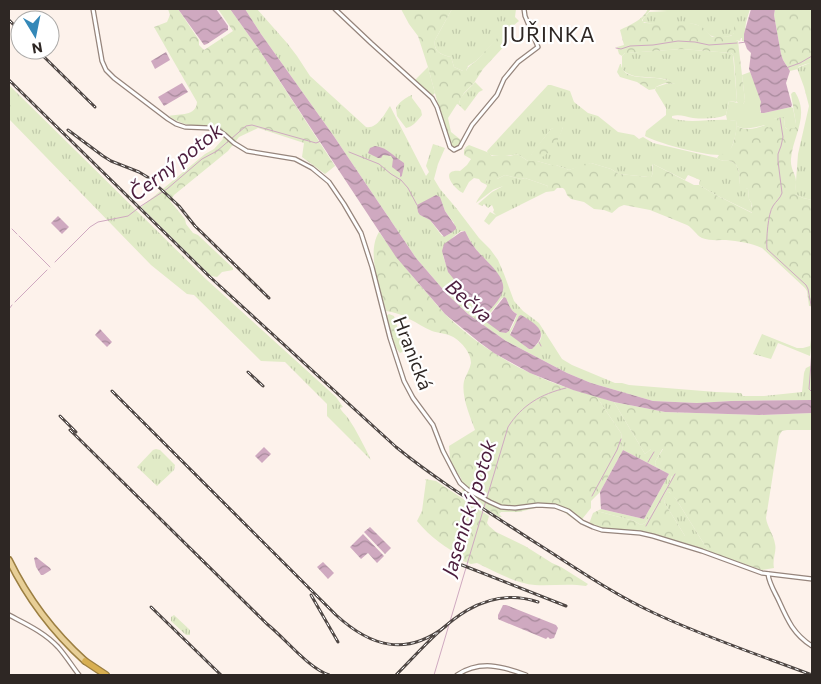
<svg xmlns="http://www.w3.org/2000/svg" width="821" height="684" viewBox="0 0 821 684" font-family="Commissioner,sans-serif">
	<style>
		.grass { fill: url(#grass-tufts); fill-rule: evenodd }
		.forest { fill: url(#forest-crowns) }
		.park { fill: #e1ebc7 }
		.water { fill: url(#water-waves) }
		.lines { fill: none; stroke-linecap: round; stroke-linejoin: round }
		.stream { stroke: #cfa9c0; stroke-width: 1 }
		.minor-casing { stroke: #96857c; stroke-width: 5.5 }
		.major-casing { stroke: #9c7f42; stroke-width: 8 }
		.highway-casing { stroke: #9c7f42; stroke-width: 8 }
		.minor { stroke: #fff; stroke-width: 3 }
		.major { stroke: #e8cf97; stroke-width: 5 }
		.highway { stroke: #d8af52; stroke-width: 5.5 }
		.rail-casing { stroke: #4f4744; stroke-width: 3 }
		.rail { stroke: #fff; stroke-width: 1; stroke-dasharray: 4; stroke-linecap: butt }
		.labels { text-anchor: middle; stroke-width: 4.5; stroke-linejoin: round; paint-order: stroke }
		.street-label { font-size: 19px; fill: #2e2724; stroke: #fff }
		.water-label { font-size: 20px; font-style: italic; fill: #4c1d3d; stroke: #fff }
		.quarter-label { font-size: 21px; letter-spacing: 1px; fill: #2e2724; stroke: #fff }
	</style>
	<defs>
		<pattern id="grass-tufts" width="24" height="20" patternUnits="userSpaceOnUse" patternTransform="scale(1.25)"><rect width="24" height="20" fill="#e1ebc7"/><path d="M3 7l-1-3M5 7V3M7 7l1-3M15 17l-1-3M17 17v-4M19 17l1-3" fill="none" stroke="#c1caab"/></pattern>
		<pattern id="forest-crowns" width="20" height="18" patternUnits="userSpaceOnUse" patternTransform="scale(1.25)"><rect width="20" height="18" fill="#e1ebc7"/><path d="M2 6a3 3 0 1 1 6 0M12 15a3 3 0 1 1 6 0" fill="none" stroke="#c1caab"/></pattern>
		<pattern id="water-waves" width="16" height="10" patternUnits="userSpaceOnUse" patternTransform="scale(1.25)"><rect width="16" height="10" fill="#cfa9c0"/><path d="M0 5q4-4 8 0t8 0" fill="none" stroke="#a88a9c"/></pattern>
	</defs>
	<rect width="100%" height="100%" fill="#fdf2eb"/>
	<g class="grass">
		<path d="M245 9H257L287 43 297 56 310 76 366 127C377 129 384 115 390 106L426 176 429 172 426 166 433 144 445 148 438 164 434 179 440 189 457 209 479 238 490 249 498 260 504 274 514 301 523 311 539 323 562 359 572 365 615 383H622L629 385 716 392 741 393 743 396H764L802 392 804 373 806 368 812 365V400L731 401 697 403 653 401 591 383 567 373 506 341 468 314 447 294 416 258 333 135 261 34ZM442 203 445 211 454 223 451 233 446 236H442L430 220 420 215ZM461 231H465C468 237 471 243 475 248 483 260 506 275 502 290 501 300 490 309 484 317L480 316 474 304 449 272 443 256 453 237ZM502 298 507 300C509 306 511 311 517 314 509 341 503 334 485 320ZM521 316C530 321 548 330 539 342 536 346 533 348 529 349L512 336 510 333 519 317Z"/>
		<path d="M452 9H516L515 17 519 21 499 37 476 61 468 66 466 71H463L454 67 451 57C442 55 433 52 435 40Z"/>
		<path d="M651 9H750L746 22 744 41H742V38H741L740 41 736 40 734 26V33L733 35C727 37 715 39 710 35 705 30 701 26 694 24 677 21 659 26 643 22V19L649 12 667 11 650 10Z"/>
		<path d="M682 49 731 53 733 55 737 101 736 102 729 101 726 115C717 119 703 119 693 118 686 117 680 114 672 116V118C690 125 717 117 736 121 738 127 736 131 735 137 733 143 732 150 726 154 714 159 657 143 645 136L646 131 666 115V108L655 90 656 87 669 83 676 84 673 80C667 81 662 78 657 78 644 76 631 79 622 69V56L625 53Z"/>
		<path d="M810 63H812V200L803 198 795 194V191L796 181 798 154 809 106 804 87 797 68Z"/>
		<path d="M475 82 483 90 479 92 465 111 459 105C459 95 469 90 475 82Z"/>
		<path d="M9 85 207 280 336 397 343 407 340 408C342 412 345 414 348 418 357 431 364 446 371 460L327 416V404L285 362 261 361 194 295 187 294 151 265 9 119Z"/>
		<path d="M548 85H551L570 91 574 102 588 113 598 116 618 132 634 135 639 139 643 137 653 143 717 158C722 162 724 160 729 161 740 163 740 176 739 185L748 189 749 199 752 204 751 206 753 213 716 195 699 185 700 180 688 175 685 180 653 164C651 168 655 172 651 177H649L619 174 611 169 591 163 569 170 556 165H551L537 161H528L517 154C511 156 494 157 488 154L487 151ZM563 127 558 139 531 155 551 129Z"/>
		<path d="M412 95V98L421 110 422 115C418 120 413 127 406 128L397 116 396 108C398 103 406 97 412 95Z"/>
		<path d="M505 175 521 179 525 178 545 185 548 186 546 191V192L496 217 489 225 484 221 490 212 496 215 493 212 494 210 492 205 488 208 484 204 482 206 478 204 492 192 503 186 493 190 476 203C479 196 484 192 487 186L486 182 487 179H497Z"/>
		<path d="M762 334 797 348H803L810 346 811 339H812L810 356 778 343 771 359 753 354Z"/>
		<path d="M596 396 614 402 645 454 651 449 663 448 655 462 656 466 672 475 667 490 645 523 641 525 634 521 597 511 601 509 644 519 669 474 623 450 621 433Z"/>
		<path d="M156 449 160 450 175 465 174 470 157 486 137 467 153 450Z"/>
		<path d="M668 492 672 494 676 499 709 552 685 544V536L664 502Z"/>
		<path d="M174 615 190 630V635H186L171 621V617Z"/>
	</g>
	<g class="forest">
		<path d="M168 9H178L199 40V45L204 50 233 31 218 9H230L258 48 335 166 325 174 302 157 304 143 258 128 239 137 228 151 174 195 170 201 185 219 186 224 193 233 198 235 233 268V270L222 272 217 277 211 276 141 207 205 154 214 149 223 139 221 133C204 125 184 128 169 116 180 113 196 117 197 102L154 27 167 22 170 15Z"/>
		<path d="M401 9H452L435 40C433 52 442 55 451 57L454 67 463 71H466C469 65 473 64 477 60 486 51 493 41 503 33L509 41 483 69 474 83 464 93 459 102V105L457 104 448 118 451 132 461 140 457 147 455 148 451 146 447 138 428 67 418 36 409 24Z"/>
		<path d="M648 9H651L642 20 644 23C661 24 685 19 700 26 706 29 708 33 712 37L731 36 734 33V25H736V40L738 41 745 101 743 104H739L737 102 734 59 733 55 731 53 682 49 627 53H625L622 56 619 54 617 47 624 45 620 30C630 25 643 20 648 9Z"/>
		<path d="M775 9H812V63L806 64 798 67V69L790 71 783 60 781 54 774 15Z"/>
		<path d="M620 64H621C622 79 644 77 655 78 659 78 662 79 666 80 670 81 674 79 678 78L680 83C675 85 672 83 666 83 662 84 659 85 656 87L655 89 649 90 637 82 620 77 617 72Z"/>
		<path d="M793 92H795C810 116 793 135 791 159 790 169 796 174 796 182 796 186 795 189 795 194L803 198 812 200V306H809L807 291 805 288 762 248C751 243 738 241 726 240 719 240 709 241 702 238 696 235 693 228 687 225L650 210 624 205 619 207 612 213 604 210 594 209 584 202 571 199 567 195 565 190 563 188H557L554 191 546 192 545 191 548 186 525 178 521 179 505 175 497 179H487L486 182 487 185 481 182 479 179 474 178 469 182 463 193C453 188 439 169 460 171L467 165 471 159 464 155V150L466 147 469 145 487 152 492 156 505 155 510 156 517 154 528 161H537L551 165H556L569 170 584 164 591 163 611 169 619 174 649 177H651L653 173V164L694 185H699L716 195 752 213 751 209 752 204 749 199 748 189 740 187 739 185C740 176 740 163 729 161 724 160 722 162 717 158L719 155C735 152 734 139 737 126 748 133 764 126 774 121V119L784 116 785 127 787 129 796 124 791 94Z"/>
		<path d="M559 126 563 127C560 138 551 154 540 158L532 156 531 154 551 129Z"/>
		<path d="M379 232C394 253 409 273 426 292 433 300 439 308 446 315 488 356 540 382 596 396L621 433 623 450 600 492 591 501V508L579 523 561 510 550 507H539L519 512H501L499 514 502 517H499L463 493 461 478 453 467 450 459 449 446 475 430C470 416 461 396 464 381 466 375 470 369 471 363 471 352 460 340 451 336 445 333 438 333 432 331 416 324 404 313 386 311 380 289 366 253 379 232Z"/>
		<path d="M389 314 394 316 404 349V351L400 353C391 344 390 328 386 316Z"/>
		<path d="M614 402 665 412 759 415 812 413V430H787L782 431 779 436 766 518C767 527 774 535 775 544 777 551 772 559 774 568L762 570 709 552 676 499 669 492 664 502 685 536V544C670 539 655 534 639 532 623 530 604 532 589 524L593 513 597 511 634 521 641 525 645 523 667 490 672 476 656 466 655 462 663 449H651L645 454Z"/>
		<path d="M425 479 436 481 489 516 487 523 489 526 496 532 525 546 552 563 561 567 588 584 586 586C569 583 552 586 535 585 516 584 494 571 477 563L471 564 463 561 464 558C445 547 431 538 417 521L422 511 426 481Z"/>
	</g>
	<g class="park">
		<path d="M428 67 435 93 432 96 414 81Z"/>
		<path d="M750 72 756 86 761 102 760 112 764 113 791 107 793 108 796 124 795 128 787 129 785 127 784 117 774 119 775 125 769 128 765 125C756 127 745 131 737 126L736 121 727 120 726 115 729 101 743 104 745 101 742 75Z"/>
	</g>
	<g class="water">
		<path d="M178 9H216L228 26V30L207 44 204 45Z"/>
		<path d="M230 9H245L261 34 333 135 416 258 447 294 468 314 506 341 567 373 591 383 653 401 697 403 731 401 812 400V413L759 415 665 412 614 402 573 390 530 373 494 353 479 342 445 314 396 257 258 48Z"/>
		<path d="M751 9H775L774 15 781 54 783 60 790 71 786 83 792 105 791 107 764 113H761L760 106 761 102 749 69 751 53 747 49 744 41V34Z"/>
		<path d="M166 52 170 60 155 69 151 61Z"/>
		<path d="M182 83 188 92 164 106 158 97Z"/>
		<path d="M375 146C386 148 388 151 397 158 399 160 402 161 404 163 405 166 402 173 402 176L400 177V173L392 167 393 159 391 156 383 155 381 158H378L368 153 370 148Z"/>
		<path d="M436 195 440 197 445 211 456 227V229L451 233 444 237 430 220 420 215 418 212 417 205Z"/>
		<path d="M58 216 69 227 62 234 51 223Z"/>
		<path d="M465 231C468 237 471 243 475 248 483 259 506 275 503 290 501 300 490 309 484 317L482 318 474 304 448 272 442 251 444 244 461 232Z"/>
		<path d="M504 297 506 298C509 304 510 311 517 314L509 331 506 333 500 332 485 321Z"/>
		<path d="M521 315C538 325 550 333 532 349H529L510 335 519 316Z"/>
		<path d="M100 329 112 342 107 347 95 335Z"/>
		<path d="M264 447 271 454 262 463 255 456Z"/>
		<path d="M623 450 669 474 644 519 601 509 600 492Z"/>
		<path d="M370 527 391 548 385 554 364 532Z"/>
		<path d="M363 534 384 556 377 563 368 553 361 559 350 547Z"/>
		<path d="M36 557 50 568 51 570 43 575H41L36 567 34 558Z"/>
		<path d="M323 562 334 573 328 579 317 567Z"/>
		<path d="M503 605H506L556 625 558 628 554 638 550 639 548 637 546 639 500 620 498 619V615Z"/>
	</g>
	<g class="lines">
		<g class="stream">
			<path d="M739 43 746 42"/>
			<path d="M616 48 621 49 630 46 653 45 678 41 695 42 709 45 737 43"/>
			<path d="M786 68 800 63 812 56"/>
			<path d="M780 118 783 137 781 146 778 154V161L782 193C780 199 776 201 773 206 768 213 766 240 767 249L806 285 808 289 812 310"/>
			<path d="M349 152 379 164 391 174 401 180 408 188 417 205"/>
			<path d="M12 229 17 234"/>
			<path d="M19 236 50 267"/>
			<path d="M55 262 90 227 98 222 128 216 141 206 167 189 202 159 217 151 246 126 252 125 316 143 321 141"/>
			<path d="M15 302 47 270"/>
			<path d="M9 309 12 305"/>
			<path d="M539 342 541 346"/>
			<path d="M812 392 809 389 812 351"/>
			<path d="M648 462 654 452"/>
			<path d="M592 496 617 450 621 439"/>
			<path d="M646 526 675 474"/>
			<path d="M434 675 508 427C522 405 541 394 566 388"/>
		</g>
		<g class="minor-casing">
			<g id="minor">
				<path d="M93 9 102 61 106 70 114 78 168 119 176 124 185 127 210 128 218 130 225 135 234 143 247 151 295 159 312 168 329 182 344 204 361 233 372 267 390 338 404 381 413 398 433 425 443 451 455 474 460 483 468 490 490 502 501 507 515 508 538 505 555 506 568 511 582 522 593 527 602 530 640 533 653 536 702 551 762 573 812 579"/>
				<path d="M335 9 371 43 432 98 437 107 450 147 454 150 460 147 472 125 497 95 504 79 518 62 538 47 525 16 524 9"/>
				<path d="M768 574C769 583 774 591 778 599 787 619 793 634 812 646"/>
				<path d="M9 615C26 624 44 632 58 647 66 656 72 666 79 675"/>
				<path d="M457 675C480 660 502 666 526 675"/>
			</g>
		</g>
		<g class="major-casing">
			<path id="major" d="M9 560C28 599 53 632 85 661"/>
		</g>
		<g class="highway-casing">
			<path id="highway" d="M85 661 106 675"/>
		</g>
		<use href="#minor" class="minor"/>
		<use href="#major" class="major"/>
		<use href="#highway" class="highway"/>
		<g class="rail-casing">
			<g id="rail">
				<path d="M9 20 20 31"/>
				<path d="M37 50 95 107"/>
				<path d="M9 80 210 277 396 447C439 482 487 511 533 541 573 566 611 593 654 613 705 637 759 655 812 675"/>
				<path d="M68 130 103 156 111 161 139 172 149 178 179 206 195 226 269 298"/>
				<path d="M248 372 263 386"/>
				<path d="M112 391 336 615C371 647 406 657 446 626"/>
				<path d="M60 416 76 432"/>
				<path d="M70 430 267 624C286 639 307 667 329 675"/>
				<path d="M462 565 566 606"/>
				<path d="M311 595 338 642"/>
				<path d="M151 607 221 675"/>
				<path d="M396 675C435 636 476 581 538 602"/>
			</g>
		</g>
		<use href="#rail" class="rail"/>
	</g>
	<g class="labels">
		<g class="street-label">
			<text transform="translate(413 353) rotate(69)" y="7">Hranická</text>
		</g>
		<g class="water-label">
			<text transform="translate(176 162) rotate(-38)" y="7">Černý potok</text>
			<text transform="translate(469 301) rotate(41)" y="7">Bečva</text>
			<text transform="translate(469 508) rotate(-73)" y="7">Jasenický potok</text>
		</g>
		<g class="quarter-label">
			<text x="549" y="42">JUŘINKA</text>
		</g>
	</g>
	<rect width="821" height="684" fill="none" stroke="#2e2724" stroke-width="20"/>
	<g transform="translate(35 35) rotate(170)"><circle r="24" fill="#ffffff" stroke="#aba9a7"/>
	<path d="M0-4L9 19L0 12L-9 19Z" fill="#3488b8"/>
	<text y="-8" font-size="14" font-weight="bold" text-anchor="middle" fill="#2e2724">N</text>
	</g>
</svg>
